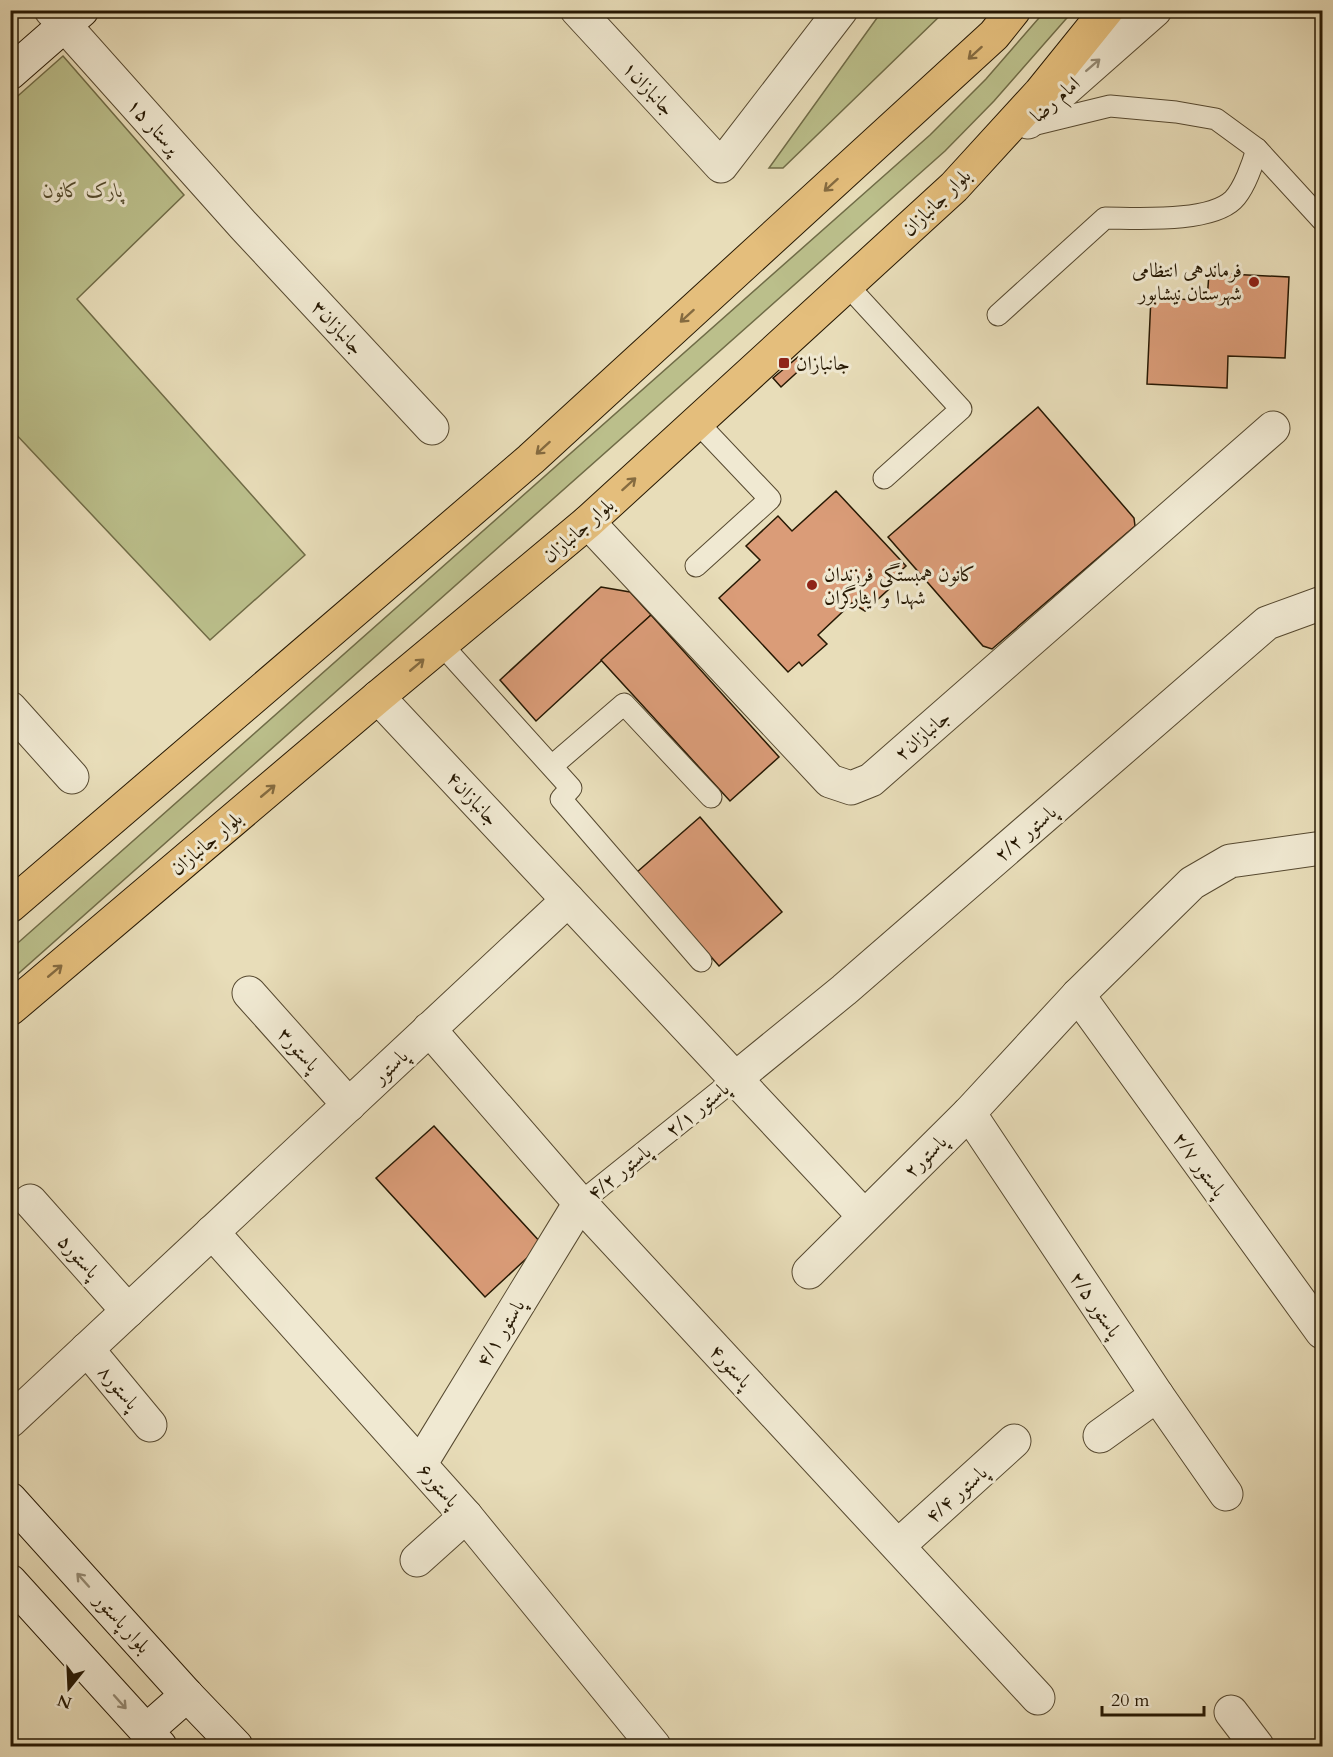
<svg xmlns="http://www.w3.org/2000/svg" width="1333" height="1757" viewBox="0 0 1333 1757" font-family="Cardo,Amiri,serif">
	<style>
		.green { fill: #bbbf8b; stroke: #706c47; stroke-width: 1.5 }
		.building { fill: #da9c78; stroke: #261803; stroke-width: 1.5 }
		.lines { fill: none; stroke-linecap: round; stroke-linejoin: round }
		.lane-casing { stroke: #564930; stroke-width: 23 }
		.street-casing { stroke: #564930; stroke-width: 35 }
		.secondary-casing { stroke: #261803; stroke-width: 35 }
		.primary-casing { stroke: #261803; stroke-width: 35 }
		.lane { stroke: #f0e9d2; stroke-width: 21 }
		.street { stroke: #f0e9d2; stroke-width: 33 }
		.secondary { stroke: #f0e9d2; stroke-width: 33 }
		.primary { stroke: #e4be7c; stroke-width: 33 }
		.oneway { stroke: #856b40 }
		.oneway2 { stroke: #958b75 }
		.poi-dot { fill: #8f2418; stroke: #f0e9d2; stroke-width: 2 }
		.labels { text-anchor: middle; stroke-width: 6; stroke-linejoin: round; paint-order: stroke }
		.street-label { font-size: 20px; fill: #261803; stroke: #f0e9d2 }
		.park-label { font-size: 20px; font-style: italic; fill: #534a2c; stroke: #f0e9d2 }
		.poi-label { font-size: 20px; fill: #261803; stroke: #f0e9d2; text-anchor: start }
	</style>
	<rect width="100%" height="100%" fill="#e8ddb9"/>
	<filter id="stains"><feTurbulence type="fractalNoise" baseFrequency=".00333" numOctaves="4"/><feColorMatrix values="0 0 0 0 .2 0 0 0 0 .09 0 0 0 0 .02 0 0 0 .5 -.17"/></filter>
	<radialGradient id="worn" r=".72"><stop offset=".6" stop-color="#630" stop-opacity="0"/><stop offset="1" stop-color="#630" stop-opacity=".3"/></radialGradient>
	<g class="green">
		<path d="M882 11H945L783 168H769Z"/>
		<path d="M1045 11H1073L994 101 945 151 11 980V949L930 135 986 79Z"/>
		<path d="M63 56 184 195 77 299 305 555 210 640 11 429V102Z"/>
	</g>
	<g class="building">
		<path d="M1209 273 1289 277 1285 358 1228 356 1227 388 1147 384 1151 297 1207 301Z"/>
		<path d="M798 357 805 365 781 387 773 378Z"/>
		<path d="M1038 407 1134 518 1135 526 992 649 983 646 888 537Z"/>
		<path d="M836 491 906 566 891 580 889 589 865 611 852 603 818 635 827 644 802 666 799 662 788 672 719 598 760 560 746 546 778 516 792 531Z"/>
		<path d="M601 587 630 592 651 615 536 721 500 680Z"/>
		<path d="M651 615 779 757 730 801 601 660Z"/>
		<path d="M700 817 782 912 719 966 637 872Z"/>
		<path d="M434 1126 542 1244 485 1297 376 1178Z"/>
	</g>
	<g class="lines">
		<g class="lane-casing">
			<g id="lane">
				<path d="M1028 126 1110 106 1176 112 1216 119 1257 149 1322 220"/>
				<path d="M847 285 961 409 884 478"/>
				<path d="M998 315 1105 218C1137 218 1209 223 1233 200 1244 189 1253 163 1257 149"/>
				<path d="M696 566 770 499 697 422"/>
				<path d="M441 644 571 788 561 799 701 961"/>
				<path d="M552 766 624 704 711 797"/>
				<path d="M580 1203 736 1078"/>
			</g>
		</g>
		<g class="street-casing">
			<g id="street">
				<path d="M51 10 244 226 432 428"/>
				<path d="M577 10 721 166 841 10"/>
				<path d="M1028 122 1155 10"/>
				<path d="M588 522 830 781 851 788 871 780 1273 428"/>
				<path d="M378 697 864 1216"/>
				<path d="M10 708 72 777"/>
				<path d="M249 993 349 1105"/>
				<path d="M1078 995 1322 1332"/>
				<path d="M429 1029 580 1203 1038 1698"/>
				<path d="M736 1078 844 990 1267 623 1322 603"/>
				<path d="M969 1113 1157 1395 1226 1494"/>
				<path d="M30 1201 128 1311"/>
				<path d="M212 1232 466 1516 654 1746"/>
				<path d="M809 1272 969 1113 1078 995 1192 883 1230 861 1322 848"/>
				<path d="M87 1349 150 1425"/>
				<path d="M10 1421 568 900"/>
				<path d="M1100 1436 1157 1395"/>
				<path d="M421 1463 580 1203"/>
				<path d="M898 1546 1014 1441"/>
				<path d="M417 1560 466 1516"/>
				<path d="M1231 1712 1257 1746"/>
			</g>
		</g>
		<g class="secondary-casing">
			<g id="secondary">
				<path d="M10 73 82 10"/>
				<path d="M10 1499 187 1695 236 1746"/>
				<path d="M10 1581 160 1746"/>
				<path d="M146 1731 187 1695"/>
			</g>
		</g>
		<g class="primary-casing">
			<g id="primary">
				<path d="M10 906 531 459 994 35 1014 10"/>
				<path d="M10 1009 378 697 588 522 954 187 1040 93 1107 10"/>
			</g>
		</g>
		<use href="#lane" class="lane"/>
		<use href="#street" class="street"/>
		<use href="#secondary" class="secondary"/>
		<use href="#primary" class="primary"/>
	</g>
	<defs><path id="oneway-shaft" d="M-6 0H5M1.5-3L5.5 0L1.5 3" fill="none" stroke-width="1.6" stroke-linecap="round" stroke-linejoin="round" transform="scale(1.5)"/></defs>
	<g class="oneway">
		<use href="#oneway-shaft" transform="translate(975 53) rotate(138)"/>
		<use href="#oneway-shaft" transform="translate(831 185) rotate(138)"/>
		<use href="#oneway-shaft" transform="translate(687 316) rotate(138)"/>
		<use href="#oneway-shaft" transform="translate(543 448) rotate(138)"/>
		<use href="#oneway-shaft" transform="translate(629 484) rotate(-42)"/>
		<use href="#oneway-shaft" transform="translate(417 665) rotate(-40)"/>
		<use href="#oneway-shaft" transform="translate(268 791) rotate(-40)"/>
		<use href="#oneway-shaft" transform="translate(55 971) rotate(-40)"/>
	</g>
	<g class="oneway2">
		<use href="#oneway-shaft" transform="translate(1093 65) rotate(-41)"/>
		<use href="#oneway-shaft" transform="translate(83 1580) rotate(-132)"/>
		<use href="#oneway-shaft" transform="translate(120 1702) rotate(48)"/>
	</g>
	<g class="poi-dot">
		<circle cx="1254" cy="282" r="6"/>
		<rect x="778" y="357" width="12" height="12" rx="3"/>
		<circle cx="812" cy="585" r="6"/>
	</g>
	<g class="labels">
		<g class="street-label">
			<text transform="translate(649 88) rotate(47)" y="7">جانبازان۱</text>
			<text transform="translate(1055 99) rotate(-41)" y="7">امام رضا</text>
			<text transform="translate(154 126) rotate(48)" y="7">پرستار ۱۵</text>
			<text transform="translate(936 202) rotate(-44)" y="7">بلوار جانبازان</text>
			<text transform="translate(338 327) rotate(47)" y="7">جانبازان۳</text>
			<text transform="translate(578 530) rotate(-41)" y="7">بلوار جانبازان</text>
			<text transform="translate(922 735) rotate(-41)" y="7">جانبازان۲</text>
			<text transform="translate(473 798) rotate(47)" y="7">جانبازان۴</text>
			<text transform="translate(1025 833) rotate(-41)" y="7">پاستور ۲/۲</text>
			<text transform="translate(206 843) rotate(-40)" y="7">بلوار جانبازان</text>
			<text transform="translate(299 1049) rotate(48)" y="7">پاستور۳</text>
			<text transform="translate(390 1066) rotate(-43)" y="7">پاستور</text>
			<text transform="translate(697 1109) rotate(-39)" y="7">پاستور ۲/۱</text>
			<text transform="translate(925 1156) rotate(-45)" y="7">پاستور۲</text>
			<text transform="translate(1200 1164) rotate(54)" y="7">پاستور ۲/۷</text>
			<text transform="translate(619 1172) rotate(-39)" y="7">پاستور ۴/۲</text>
			<text transform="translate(79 1256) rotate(48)" y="7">پاستور۵</text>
			<text transform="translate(1096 1304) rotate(56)" y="7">پاستور ۲/۵</text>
			<text transform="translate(500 1333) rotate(-59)" y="7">پاستور ۴/۱</text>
			<text transform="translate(731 1366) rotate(47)" y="7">پاستور۴</text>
			<text transform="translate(119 1387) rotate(50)" y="7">پاستور۸</text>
			<text transform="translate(439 1485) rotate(49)" y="7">پاستور۶</text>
			<text transform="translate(956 1494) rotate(-42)" y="7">پاستور ۴/۴</text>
			<text transform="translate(123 1623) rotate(48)" y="7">بلوار پاستور</text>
		</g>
		<g class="park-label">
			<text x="83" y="197">پارک کانون</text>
		</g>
		<g class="poi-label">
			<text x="1242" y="277" text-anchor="end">فرماندهی انتظامی<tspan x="1242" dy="23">شهرستان نیشابور</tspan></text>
			<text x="796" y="370">جانبازان</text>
			<text x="824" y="581">کانون همبستگی فرزندان<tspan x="824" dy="23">شهدا و ایثارگران</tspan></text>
		</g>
	</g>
	<rect width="1333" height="1757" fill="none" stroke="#e8ddb9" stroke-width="36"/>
	<rect x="12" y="12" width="1309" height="1733" fill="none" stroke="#261803" stroke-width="3"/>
	<rect x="18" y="18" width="1297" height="1721" fill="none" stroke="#261803" stroke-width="1.5"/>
	<g transform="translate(69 1688) rotate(198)" stroke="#f0e9d2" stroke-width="4.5" paint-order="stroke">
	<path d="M0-4.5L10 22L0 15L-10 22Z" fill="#261803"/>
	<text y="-9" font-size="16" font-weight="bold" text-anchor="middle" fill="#261803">N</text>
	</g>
	<path d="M1102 1706v9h102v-9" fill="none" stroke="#261803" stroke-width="3"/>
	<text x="1111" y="1706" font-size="18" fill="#261803" stroke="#f0e9d2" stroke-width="4.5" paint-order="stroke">20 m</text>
	<rect width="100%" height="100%" filter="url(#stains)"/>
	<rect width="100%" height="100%" fill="url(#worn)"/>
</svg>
